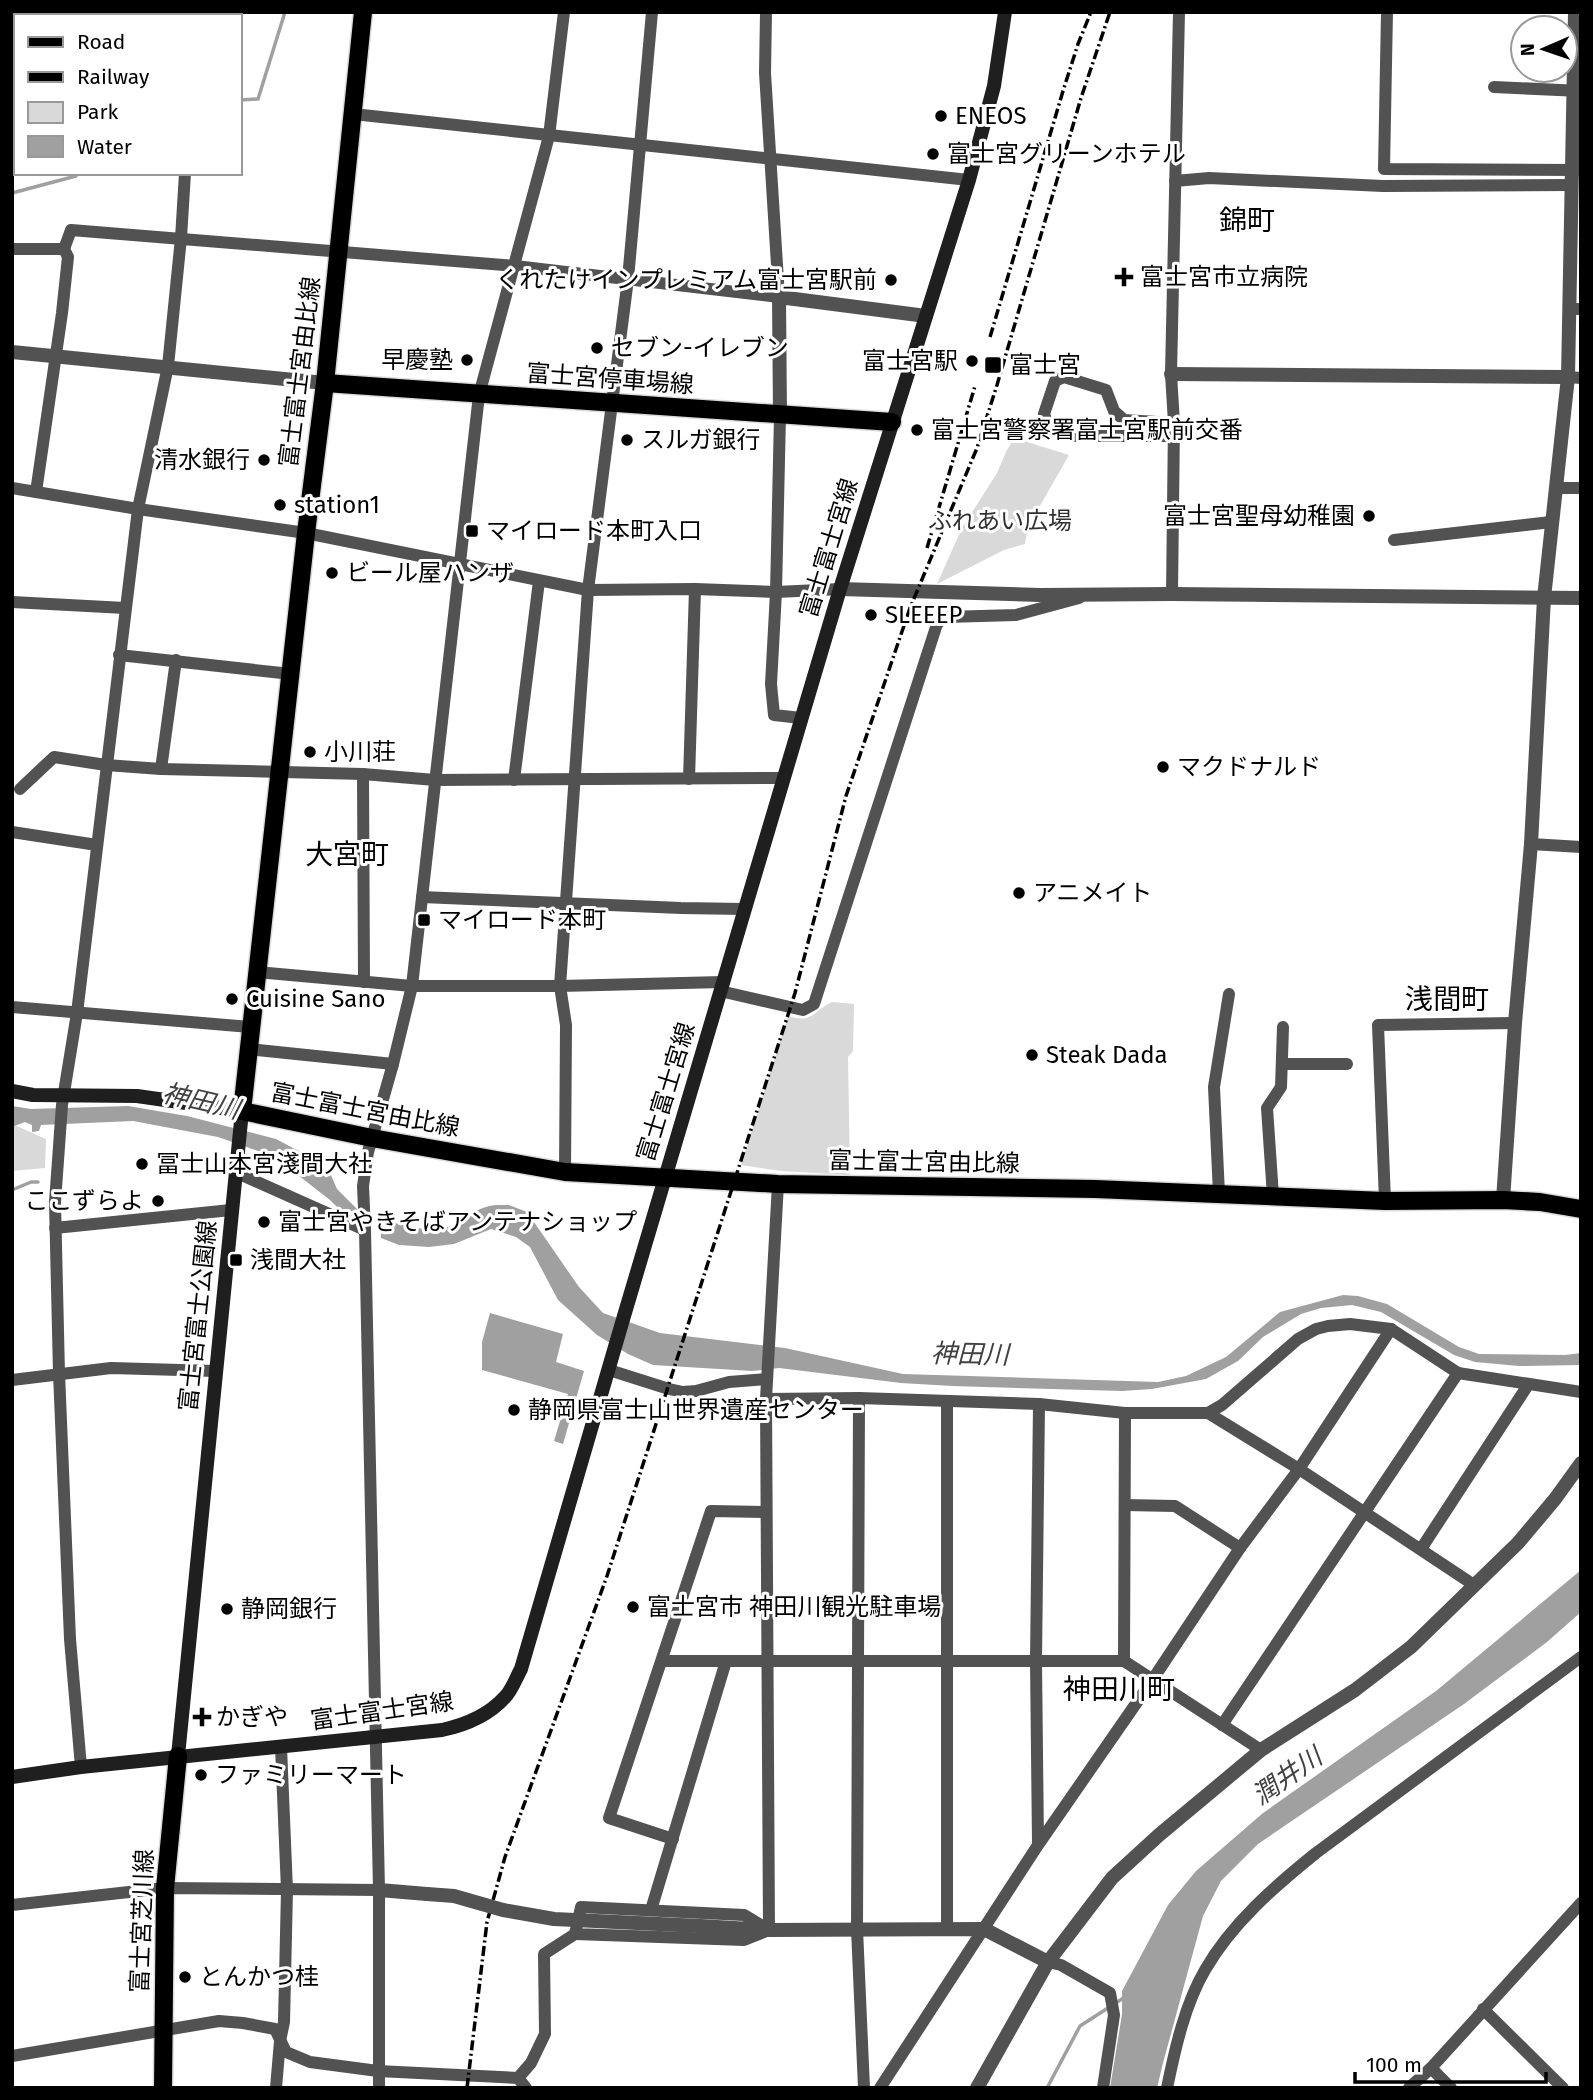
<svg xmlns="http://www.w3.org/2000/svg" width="1593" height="2100" viewBox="0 0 1593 2100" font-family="'Fira Sans','Noto Sans JP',sans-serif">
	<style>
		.green { fill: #d9d9d9 }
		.water { fill: #a0a0a0 }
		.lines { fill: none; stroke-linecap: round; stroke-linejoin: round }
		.stream { stroke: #a0a0a0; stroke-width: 3.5 }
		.primary-casing { stroke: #dbdbdb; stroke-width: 21 }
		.minor { stroke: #525252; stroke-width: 12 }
		.tertiary { stroke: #525252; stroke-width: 14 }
		.secondary { stroke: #1f1f1f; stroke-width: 14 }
		.primary { stroke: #000; stroke-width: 18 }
		.rail { stroke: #000; stroke-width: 3.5; stroke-dasharray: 10 3.5 2 3.5; stroke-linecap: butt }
		.tertiary-bridge { stroke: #525252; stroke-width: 14 }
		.poi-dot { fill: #000; stroke: #fff; stroke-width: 2.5 }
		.labels { text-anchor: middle; stroke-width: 6; stroke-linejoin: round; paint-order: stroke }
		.poi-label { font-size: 24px; fill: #000; stroke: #fff; text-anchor: start }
		.street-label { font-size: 24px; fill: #000; stroke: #fff }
		.park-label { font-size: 24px; fill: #303030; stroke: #fff }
		.water-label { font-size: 26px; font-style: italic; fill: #414141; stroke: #fff }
		.quarter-label { font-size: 28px; fill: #000; stroke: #fff }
	</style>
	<rect width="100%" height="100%" fill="#fff"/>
	<g class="green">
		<path d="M1014 438 1069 455 1028 527 1025 544 1004 550 937 584 962 528 997 473 1006 452Z"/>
		<path d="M832 1002 854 1004 853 1051 848 1057 850 1175 781 1171 741 1165 788 1016C813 1024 811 1012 832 1002Z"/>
		<path d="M12 1124 46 1139 45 1168 12 1171Z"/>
	</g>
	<g class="water">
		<path d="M12 1106 31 1109 128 1106 187 1116 276 1139 314 1159 330 1173 337 1189 358 1210 353 1216H346L330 1200 285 1165 258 1151 218 1137 133 1121 41 1125 39 1131 32 1132V1125L25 1122 12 1127Z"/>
		<path d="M496 1205H509L527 1212 579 1287 603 1313 660 1333 785 1348 903 1374 1158 1382 1186 1376 1226 1357 1280 1312 1343 1295 1358 1296 1387 1304 1459 1347 1479 1354 1565 1355 1581 1353V1365L1519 1366 1475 1362 1454 1355 1381 1312 1352 1305 1321 1308 1301 1314 1263 1337 1238 1361 1206 1379 1152 1389 1122 1391 952 1386 901 1383 779 1368 752 1371 653 1365 628 1354 597 1335 558 1300 530 1247 516 1237 491 1229 454 1244 429 1247 399 1245 381 1238V1219C405 1226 432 1235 457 1224 474 1216 473 1208 496 1205Z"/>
		<path d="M490 1313 563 1334 556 1362 584 1371 563 1444 554 1441 568 1394 482 1370V1342Z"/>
		<path d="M1581 1570V1612L1547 1642 1464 1704 1258 1844 1221 1881 1203 1916 1163 2063 1157 2088H1110L1122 2014V1991L1168 1905 1196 1871 1263 1813 1436 1691Z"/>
	</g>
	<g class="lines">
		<g class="stream">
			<path d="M240 100 258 99 285 12"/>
			<path d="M12 193 76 176V173"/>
			<path d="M12 1190 31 1182H38"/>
			<path d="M1047 2088 1080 2026 1125 1997"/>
		</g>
		<g class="primary-casing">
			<g id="primary">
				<path d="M363 12 325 383 306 533 242 1111 372 1138 565 1172 778 1184 1095 1189 1385 1201 1503 1200 1540 1202 1581 1209"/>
				<path d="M325 383 892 422"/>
				<path d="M163 2088 165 1888 178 1756"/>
			</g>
		</g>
		<g class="minor">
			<path d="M1387 12 1384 169 1581 170"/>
			<path d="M190 16V12"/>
			<path d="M1494 87 1581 91"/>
			<path d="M353 114 969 180"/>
			<path d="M12 154 16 153"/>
			<path d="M1175 181 1209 178 1383 186 1572 185"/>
			<path d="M12 249H64L71 230 515 266 779 297 765 73 766 12"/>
			<path d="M1570 309H1581"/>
			<path d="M1568 377 1581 378"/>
			<path d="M780 416 776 592 771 684 774 715 801 718"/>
			<path d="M1174 436H1065L1049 429 1044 414 1055 381 1064 377 1106 390 1114 411 1124 420 1174 423"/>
			<path d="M12 488 138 509 306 533 588 590 695 589 776 592 840 589"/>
			<path d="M1556 488H1581"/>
			<path d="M36 492 62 313 68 257 64 249"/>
			<path d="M1394 540 1551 522"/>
			<path d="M1172 594 1174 423 1171 374 1179 12"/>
			<path d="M12 602 125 608"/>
			<path d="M119 655 291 674"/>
			<path d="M161 769 176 660"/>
			<path d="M363 774 364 982"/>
			<path d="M689 779 695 589"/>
			<path d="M514 780 539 581"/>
			<path d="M20 789 54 757 106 765 161 769 363 774 435 780 783 778"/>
			<path d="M12 832 97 845"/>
			<path d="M1531 844 1581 847"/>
			<path d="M422 897 681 908 744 909"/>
			<path d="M257 972 412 986H560L723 982"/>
			<path d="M720 991 803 1010 814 1004 937 624 945 617 1016 615 1079 598"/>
			<path d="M12 1007 250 1027"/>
			<path d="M248 1049 393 1064"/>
			<path d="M1283 1064H1347"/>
			<path d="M235 1172 365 1230"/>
			<path d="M565 1172 566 1025 560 986 588 590 628 279 652 12"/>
			<path d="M1219 1194 1214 1087 1229 994"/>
			<path d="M1273 1196 1267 1108 1281 1087 1283 1027"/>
			<path d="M1385 1201 1378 1025 1515 1023"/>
			<path d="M55 1228 231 1210"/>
			<path d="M609 1370 669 1389 683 1392 696 1391 729 1382 767 1379"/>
			<path d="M12 1380 111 1368 215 1371"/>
			<path d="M859 1398 857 1929 864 2088"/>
			<path d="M766 1399 859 1398 1039 1404 1125 1413H1208L1222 1405 1298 1339 1316 1329 1328 1326 1350 1324 1391 1329 1458 1373 1581 1392"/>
			<path d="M1208 1413 1299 1469 1474 1585"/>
			<path d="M1125 1505 1175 1506 1240 1548"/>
			<path d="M1421 1549 1528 1385"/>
			<path d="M662 1661H1124L1261 1750"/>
			<path d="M1124 1661 1125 1413"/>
			<path d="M1222 1725 1458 1373"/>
			<path d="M81 1767 70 1639 59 1373 55 1202 62 1105 77 1013 138 509 168 366 181 238 185 173"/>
			<path d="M673 1839 609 1818 711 1511 766 1512"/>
			<path d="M1038 1844 1036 1661 1039 1404"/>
			<path d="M12 1905 165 1888 379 1890"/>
			<path d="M581 1907 744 1915 769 1930 744 1940 575 1934Z"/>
			<path d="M651 1910 726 1661"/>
			<path d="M947 1929V1401"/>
			<path d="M769 1930 766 1399 778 1184"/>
			<path d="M1048 1962 1061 1965 1110 1993 1114 2015 1103 2088"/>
			<path d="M1483 2009 1563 2088"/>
			<path d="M12 2056 219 2021 243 2023 275 2029 286 2052 310 2062 378 2071 518 2078 526 2088"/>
			<path d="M1431 2068 1451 2088"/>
			<path d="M518 2078 531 2063 545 2034 544 1954 575 1934"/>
			<path d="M276 2088 280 2041 284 2022 287 1890 281 1747"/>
			<path d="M379 2088V1890L365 1230 363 1186 368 1152 393 1064 412 986 479 395 549 136 564 12"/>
			<path d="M880 2088 1038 1845 1153 1679 1240 1548 1299 1469 1391 1329"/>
			<path d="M1167 2088C1175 2049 1185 2004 1205 1970 1232 1923 1275 1886 1316 1853L1581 1657"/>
			<path d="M1409 2088 1431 2068 1581 1903"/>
		</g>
		<g class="tertiary">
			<path d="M12 352 325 383"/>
			<path d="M1171 374 1568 377"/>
			<path d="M780 416 779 297 926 316"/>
			<path d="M840 589 1040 595 1172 594 1581 598"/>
			<path d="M1503 1200 1515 1023 1531 844 1544 598 1568 377 1575 12"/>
			<path d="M379 1890 427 1894"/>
			<path d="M700 1926 769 1930 984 1929 1048 1962"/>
			<path d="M977 2088 1048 1962 1112 1878 1159 1835 1261 1750 1355 1690 1411 1647 1518 1543 1555 1499 1581 1463"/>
		</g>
		<g class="secondary">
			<path d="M12 1091 33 1095 137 1096 242 1111 178 1756"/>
			<path d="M12 1777 81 1767 442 1730C465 1725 489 1715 505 1697 512 1690 516 1678 521 1669L624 1316 840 589 969 180 994 86 1005 12"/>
		</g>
		<use href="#primary" class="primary"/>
		<g class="rail">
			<path d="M990 337 1063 91 1078 44 1091 12"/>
			<path d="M927 548 975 386"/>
			<path d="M467 2088 487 1922 505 1857 607 1576 795 993 846 796 910 608 977 448 997 385 1081 98 1110 12"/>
		</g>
		<path class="tertiary-bridge" d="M427 1894 454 1896 503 1910 554 1919 700 1926"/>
	</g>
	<g class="poi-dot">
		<circle cx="941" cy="116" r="7"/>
		<circle cx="933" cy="154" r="7"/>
		<path d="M1120.5 266.5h7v7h7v7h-7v7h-7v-7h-7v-7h7z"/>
		<circle cx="891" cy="280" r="7"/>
		<circle cx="597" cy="348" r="7"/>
		<circle cx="467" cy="360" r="7"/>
		<circle cx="972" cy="361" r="7"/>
		<rect x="984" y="356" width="18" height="18" rx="3.5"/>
		<circle cx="917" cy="430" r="7"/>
		<circle cx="627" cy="440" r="7"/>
		<circle cx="264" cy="460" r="7"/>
		<circle cx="280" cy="505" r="7"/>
		<circle cx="1369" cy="516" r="7"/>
		<rect x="465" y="524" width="14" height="14" rx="3.5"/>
		<circle cx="332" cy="573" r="7"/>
		<circle cx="871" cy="615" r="7"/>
		<circle cx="310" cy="752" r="7"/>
		<circle cx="1163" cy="767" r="7"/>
		<circle cx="1019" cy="893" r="7"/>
		<rect x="417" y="913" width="14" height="14" rx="3.5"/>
		<circle cx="232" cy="999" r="7"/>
		<circle cx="1032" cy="1055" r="7"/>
		<circle cx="142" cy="1164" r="7"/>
		<circle cx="158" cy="1201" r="7"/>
		<circle cx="264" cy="1222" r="7"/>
		<rect x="229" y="1253" width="14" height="14" rx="3.5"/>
		<circle cx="514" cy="1410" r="7"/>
		<circle cx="633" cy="1607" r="7"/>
		<circle cx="227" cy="1609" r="7"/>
		<path d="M198.5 1706.5h7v7h7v7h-7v7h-7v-7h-7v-7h7z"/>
		<circle cx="201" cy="1775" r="7"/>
		<circle cx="185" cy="1977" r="7"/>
	</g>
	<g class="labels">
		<g class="poi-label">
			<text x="955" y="124">ENEOS</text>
			<text x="947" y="162">富士宮グリーンホテル</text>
			<text x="1140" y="285">富士宮市立病院</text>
			<text x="877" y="288" text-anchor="end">くれたけインプレミアム富士宮駅前</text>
			<text x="611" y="356">セブン-イレブン</text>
			<text x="453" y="368" text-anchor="end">早慶塾</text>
			<text x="958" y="369" text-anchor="end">富士宮駅</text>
			<text x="1009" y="373">富士宮</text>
			<text x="931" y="438">富士宮警察署富士宮駅前交番</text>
			<text x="641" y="448">スルガ銀行</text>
			<text x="250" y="468" text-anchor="end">清水銀行</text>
			<text x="294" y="513">station1</text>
			<text x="1355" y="524" text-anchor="end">富士宮聖母幼稚園</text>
			<text x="486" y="539">マイロード本町入口</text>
			<text x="346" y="581">ビール屋ハンザ</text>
			<text x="885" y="623">SLEEEP</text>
			<text x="324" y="760">小川荘</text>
			<text x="1177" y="775">マクドナルド</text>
			<text x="1033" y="901">アニメイト</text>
			<text x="438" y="928">マイロード本町</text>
			<text x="246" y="1007">Cuisine Sano</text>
			<text x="1046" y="1063">Steak Dada</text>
			<text x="156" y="1172">冨士山本宮淺間大社</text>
			<text x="144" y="1209" text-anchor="end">ここずらよ</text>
			<text x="278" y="1230">富士宮やきそばアンテナショップ</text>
			<text x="250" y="1268">浅間大社</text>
			<text x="528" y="1418">静岡県富士山世界遺産センター</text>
			<text x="647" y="1615">富士宮市 神田川観光駐車場</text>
			<text x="241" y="1617">静岡銀行</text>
			<text x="216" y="1725">かぎや</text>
			<text x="215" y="1783">ファミリーマート</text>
			<text x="199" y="1985">とんかつ桂</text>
		</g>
		<g class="street-label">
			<text transform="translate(300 372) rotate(-83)" y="8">富士富士宮由比線</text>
			<text transform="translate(610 379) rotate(4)" y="8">富士宮停車場線</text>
			<text transform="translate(829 548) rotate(-73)" y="8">富士富士宮線</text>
			<text transform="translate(666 1092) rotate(-73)" y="8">富士富士宮線</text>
			<text transform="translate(365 1110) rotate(11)" y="8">富士富士宮由比線</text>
			<text transform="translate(924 1162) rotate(1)" y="8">富士富士宮由比線</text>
			<text transform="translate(198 1316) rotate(-84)" y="8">富士宮富士公園線</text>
			<text transform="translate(382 1711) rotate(-8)" y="8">富士富士宮線</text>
			<text transform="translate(142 1921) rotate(-88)" y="8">富士宮芝川線</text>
		</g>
		<g class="park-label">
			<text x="1000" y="529">ふれあい広場</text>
		</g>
		<g class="water-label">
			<text transform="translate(201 1101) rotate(13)" y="9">神田川</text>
			<text transform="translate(970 1354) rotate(1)" y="9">神田川</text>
			<text transform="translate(1287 1776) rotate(-35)" y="9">潤井川</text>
		</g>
		<g class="quarter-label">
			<text x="1247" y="230">錦町</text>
			<text x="347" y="864">大宮町</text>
			<text x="1447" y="1009">浅間町</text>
			<text x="1119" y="1699">神田川町</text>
		</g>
	</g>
	<rect width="1593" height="2100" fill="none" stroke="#000000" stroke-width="28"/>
	<rect x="14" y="14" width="228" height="161" fill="#ffffff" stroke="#999999" stroke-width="2"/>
	<rect x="28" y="37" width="35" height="10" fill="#000000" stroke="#999999" stroke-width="2"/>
	<text x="77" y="49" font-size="21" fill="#000000">Road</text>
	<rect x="28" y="72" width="35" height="10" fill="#000000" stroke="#999999" stroke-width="2"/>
	<text x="77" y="84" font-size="21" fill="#000000">Railway</text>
	<rect x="28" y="102" width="35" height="21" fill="#d9d9d9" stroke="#999999" stroke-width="2"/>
	<text x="77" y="119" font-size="21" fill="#000000">Park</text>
	<rect x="28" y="136" width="35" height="21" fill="#a0a0a0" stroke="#999999" stroke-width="2"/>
	<text x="77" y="154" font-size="21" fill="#000000">Water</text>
	<g transform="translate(1544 49) rotate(268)"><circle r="33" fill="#ffffff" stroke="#999999" stroke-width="2"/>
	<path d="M0-5L12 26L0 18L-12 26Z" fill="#000000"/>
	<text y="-10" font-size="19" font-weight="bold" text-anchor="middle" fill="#000000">N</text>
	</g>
	<path d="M1355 2072v10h191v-10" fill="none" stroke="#000000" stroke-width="3.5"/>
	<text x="1366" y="2072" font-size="21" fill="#000000" stroke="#ffffff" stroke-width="5" paint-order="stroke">100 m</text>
</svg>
